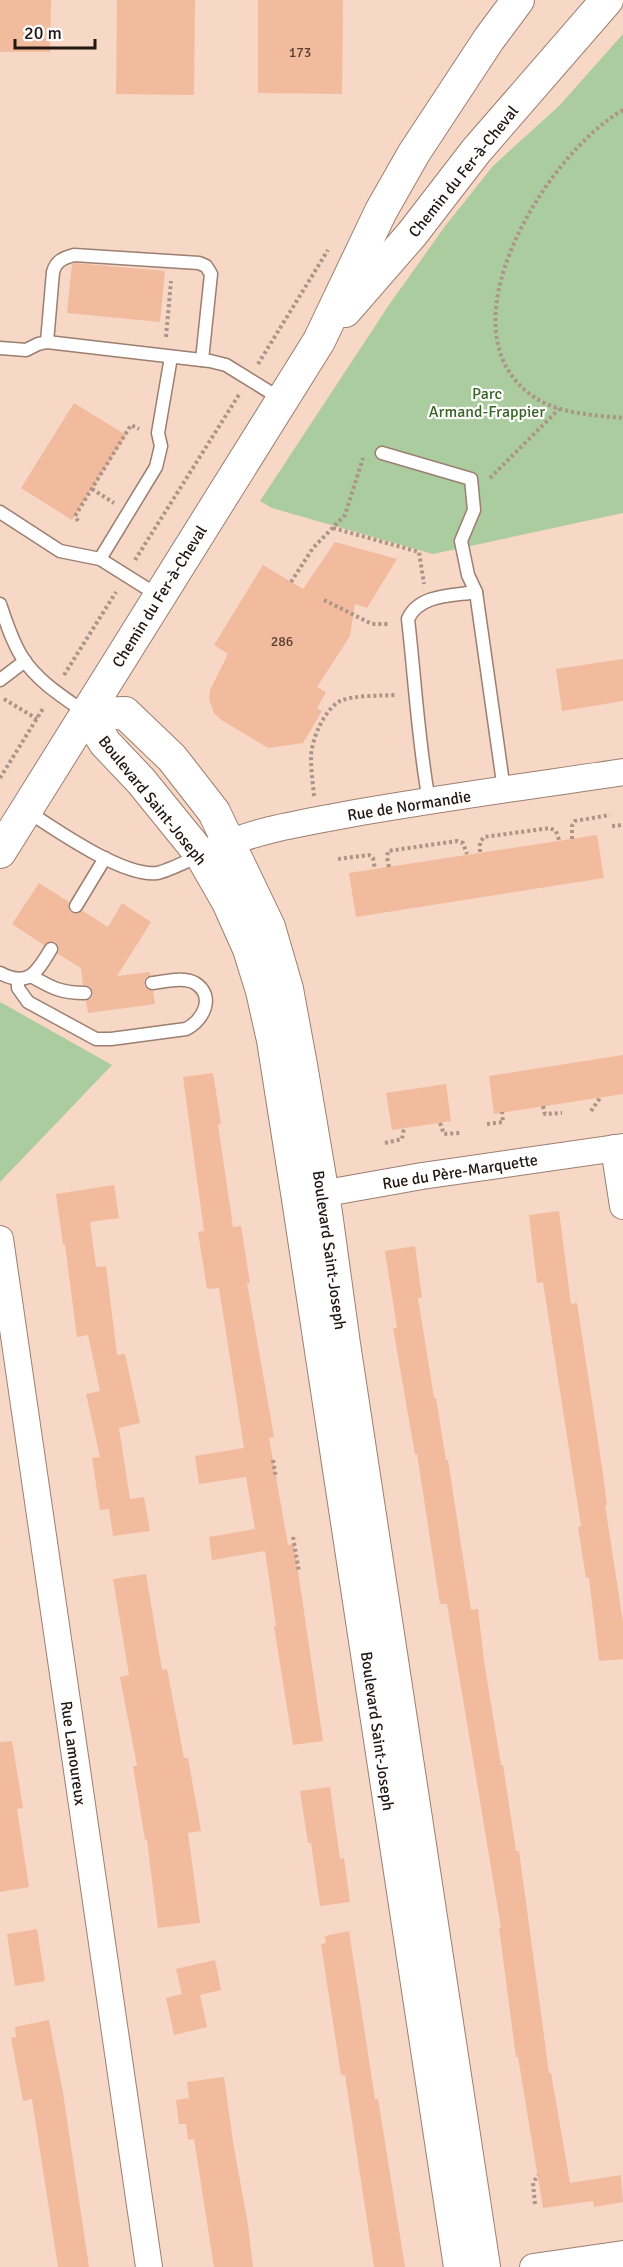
<svg xmlns="http://www.w3.org/2000/svg" width="623" height="2267" viewBox="0 0 623 2267" font-family="Signika,sans-serif">
	<style>
		.green { fill: #aacc9f }
		.building { fill: #f2bb9d }
		.lines { fill: none; stroke-linecap: round; stroke-linejoin: round }
		.service-casing { stroke: #9c7f70; stroke-width: 15 }
		.minor-casing { stroke: #9c7f70; stroke-width: 28 }
		.tertiary-casing { stroke: #9c7f70; stroke-width: 34 }
		.path { stroke: #ad9487; stroke-width: 4; stroke-dasharray: 3 3; stroke-linecap: butt }
		.service { stroke: #fff; stroke-width: 12 }
		.minor { stroke: #fff; stroke-width: 26 }
		.tertiary { stroke: #fff; stroke-width: 32 }
		.labels { text-anchor: middle; stroke-width: 4.5; stroke-linejoin: round; paint-order: stroke }
		.number-label { font-size: 14px; fill: #564034 }
		.street-label { font-size: 16px; fill: #221711; stroke: #fff }
		.park-label { font-size: 16px; fill: #386425; stroke: #fff }
	</style>
	<rect width="100%" height="100%" fill="#f7d7c6"/>
	<g class="green">
		<path d="M623 34V513L433 554 272 508 260 501 391 302 446 225 493 166 560 105Z"/>
		<path d="M0 1002 112 1065 0 1182Z"/>
	</g>
	<g class="building">
		<path d="M0 0H51L50 52H0Z"/>
		<path d="M117 0H195L194 95 116 94Z"/>
		<path d="M258 0H343L342 94 258 93Z"/>
		<path d="M75 263 165 271 160 322 67 313 72 264Z"/>
		<path d="M74 403 126 435 72 520 21 488Z"/>
		<path d="M335 542 397 559 367 608 355 604 350 636 317 687 326 692 317 708 322 711 303 743 268 748 220 719 214 713 209 699 210 690 228 654 214 645 263 565 303 589Z"/>
		<path d="M623 659V701L562 711 556 669Z"/>
		<path d="M597 835 604 878 356 917 349 873Z"/>
		<path d="M39 883 69 902 68 906 71 913 76 914 83 911 108 927 122 903 151 922 117 976 150 972V975L145 979 144 985 148 990 153 991 155 1004 88 1013 86 1001 92 998 93 993 90 986 83 985 81 968 58 954 59 949 56 942 51 941 44 945 12 924Z"/>
		<path d="M623 1055V1094L494 1114 489 1076Z"/>
		<path d="M213 1073 221 1124 218 1125 233 1227 241 1226 250 1283H247L274 1437 269 1438 288 1545 294 1544 323 1741 293 1745 274 1626H276L265 1551 212 1560 209 1537 255 1529 246 1477 199 1484 195 1456 244 1448 219 1288 207 1289 198 1232 204 1231 183 1077Z"/>
		<path d="M446 1084 451 1121 392 1130 386 1093Z"/>
		<path d="M114 1185 119 1218 90 1222 96 1267 106 1266 117 1355 125 1354 140 1423 119 1428 130 1499 144 1497 150 1531 113 1536 109 1509 100 1510 92 1458 100 1457 86 1394 100 1391 88 1335 77 1337 65 1245H63L56 1194Z"/>
		<path d="M559 1211 571 1304 577 1303 603 1474 607 1505H605L623 1622V1659L599 1661 589 1578H586L578 1527 581 1526 543 1282 537 1283 529 1215Z"/>
		<path d="M415 1246 422 1298H418L434 1398H436L446 1460H448L471 1610 478 1609 484 1661 501 1765H503L516 1851H519L549 2073H551L570 2183 621 2175 623 2202 594 2207 593 2201 543 2208 518 2057H516L499 1928H501L472 1753 447 1604H440L417 1454H415L393 1328H397L385 1251Z"/>
		<path d="M146 1574 162 1670 167 1669 184 1758H188L201 1831 188 1833 200 1923 158 1928 147 1840H145L133 1766H137L120 1677 129 1675 113 1579Z"/>
		<path d="M12 1741 23 1808 17 1809 29 1887 0 1892V1742Z"/>
		<path d="M330 1787 340 1859 344 1858 350 1902 320 1906 311 1843H308L300 1791Z"/>
		<path d="M37 1929 45 1981 15 1986 7 1934Z"/>
		<path d="M349 1931 375 2099H378L405 2267H374L345 2075H341L321 1944 326 1943 325 1936Z"/>
		<path d="M215 1960 221 1990 200 1995 207 2027 174 2035 166 1998 182 1994 176 1969Z"/>
		<path d="M49 2020 63 2093 89 2267H58L32 2099 23 2101 11 2038 16 2037 15 2027Z"/>
		<path d="M224 2077 233 2142 248 2225 253 2267H214L194 2139 188 2140 186 2124H179L176 2100 189 2098 187 2082Z"/>
	</g>
	<g class="lines">
		<g class="service-casing">
			<g id="service">
				<path d="M47 342 53 272C56 261 63 258 74 255L199 263 206 266 211 274 202 360"/>
				<path d="M0 348 26 350 38 344 47 342 210 361 226 365 281 399"/>
				<path d="M382 453 471 479 474 510 461 541 468 575 476 592 504 790"/>
				<path d="M0 512 60 551 100 559"/>
				<path d="M159 596 100 559 156 467 161 446 158 433 171 357"/>
				<path d="M0 604C6 622 12 641 22 657 37 681 63 697 86 713"/>
				<path d="M0 680 25 661"/>
				<path d="M429 801C418 741 415 680 408 619 419 594 452 596 476 592"/>
				<path d="M27 811C56 830 123 877 157 873 168 871 188 860 200 856"/>
				<path d="M76 906 105 858"/>
				<path d="M0 973C29 988 37 972 51 949"/>
				<path d="M31 976C52 988 61 993 85 993"/>
				<path d="M18 979V988L28 1002 96 1039H111L186 1029C203 1021 216 996 195 983 183 976 164 982 152 983"/>
			</g>
		</g>
		<g class="minor-casing">
			<g id="minor">
				<path d="M212 850C259 828 310 822 361 812 448 797 536 785 623 772"/>
				<path d="M614 1148 623 1206"/>
				<path d="M304 1197 422 1176 623 1147"/>
				<path d="M0 1239 149 2267"/>
				<path d="M533 2267 623 2254"/>
			</g>
		</g>
		<g class="tertiary-casing">
			<g id="tertiary">
				<path d="M345 311 412 234 476 151 607 0"/>
				<path d="M87 714 125 713 172 758 214 812 269 927 287 989 301 1065 326 1213 344 1344 484 2267"/>
				<path d="M87 714 105 743 141 781 201 855 228 902 249 949 262 991 273 1040 298 1199 460 2267"/>
				<path d="M0 852 319 341 381 211 414 153 489 39 518 0"/>
			</g>
		</g>
		<g class="path">
			<path d="M623 110C547 153 436 331 534 397 559 414 594 415 623 418"/>
			<path d="M166 337 171 281"/>
			<path d="M258 364 328 250"/>
			<path d="M490 478 559 409"/>
			<path d="M92 489 114 503"/>
			<path d="M78 521 75 516 131 425 139 429"/>
			<path d="M333 528 419 552 424 584"/>
			<path d="M135 560 240 393"/>
			<path d="M291 582 313 548 345 515 363 458"/>
			<path d="M324 600 372 624H389"/>
			<path d="M64 675 116 592"/>
			<path d="M4 699 37 719"/>
			<path d="M0 778 44 707"/>
			<path d="M314 796C313 784 311 771 311 758 311 740 324 710 340 701 353 695 381 696 396 695"/>
			<path d="M612 826 623 825"/>
			<path d="M572 839V826L575 821 610 815"/>
			<path d="M480 852V842L484 837 550 828 556 831 559 840"/>
			<path d="M338 859 369 855 373 858 375 869"/>
			<path d="M389 867 387 857 388 851 457 841 463 843 467 854"/>
			<path d="M543 1106 545 1114 562 1113"/>
			<path d="M591 1111 600 1098"/>
			<path d="M440 1123 444 1134 460 1133"/>
			<path d="M487 1124 503 1122 502 1112"/>
			<path d="M385 1143 402 1139 404 1128"/>
			<path d="M273 1460 276 1478"/>
			<path d="M293 1537 299 1572"/>
			<path d="M535 2204 533 2183 538 2175"/>
		</g>
		<use href="#service" class="service"/>
		<use href="#minor" class="minor"/>
		<use href="#tertiary" class="tertiary"/>
	</g>
	<g class="labels">
		<g class="number-label">
			<text x="300" y="57">173</text>
			<text x="282" y="646">286</text>
		</g>
		<g class="street-label">
			<text transform="translate(463 171) rotate(-51)" y="6">Chemin du Fer-à-Cheval</text>
			<text transform="translate(159 596) rotate(-58)" y="6">Chemin du Fer-à-Cheval</text>
			<text transform="translate(153 800) rotate(51)" y="6">Boulevard Saint-Joseph</text>
			<text transform="translate(409 805) rotate(-9)" y="6">Rue de Normandie</text>
			<text transform="translate(460 1171) rotate(-9)" y="6">Rue du Père-Marquette</text>
			<text transform="translate(330 1250) rotate(82)" y="6">Boulevard Saint-Joseph</text>
			<text transform="translate(378 1731) rotate(82)" y="6">Boulevard Saint-Joseph</text>
			<text transform="translate(74 1753) rotate(82)" y="6">Rue Lamoureux</text>
		</g>
		<g class="park-label">
			<text x="487" y="399">Parc<tspan x="487" dy="18">Armand-Frappier</tspan></text>
		</g>
	</g>
	<path d="M15 39v9h80v-9" fill="none" stroke="#221711" stroke-width="3"/>
	<text x="24" y="39" font-size="18" fill="#221711" stroke="#ffffff" stroke-width="4.5" paint-order="stroke">20 m</text>
</svg>
